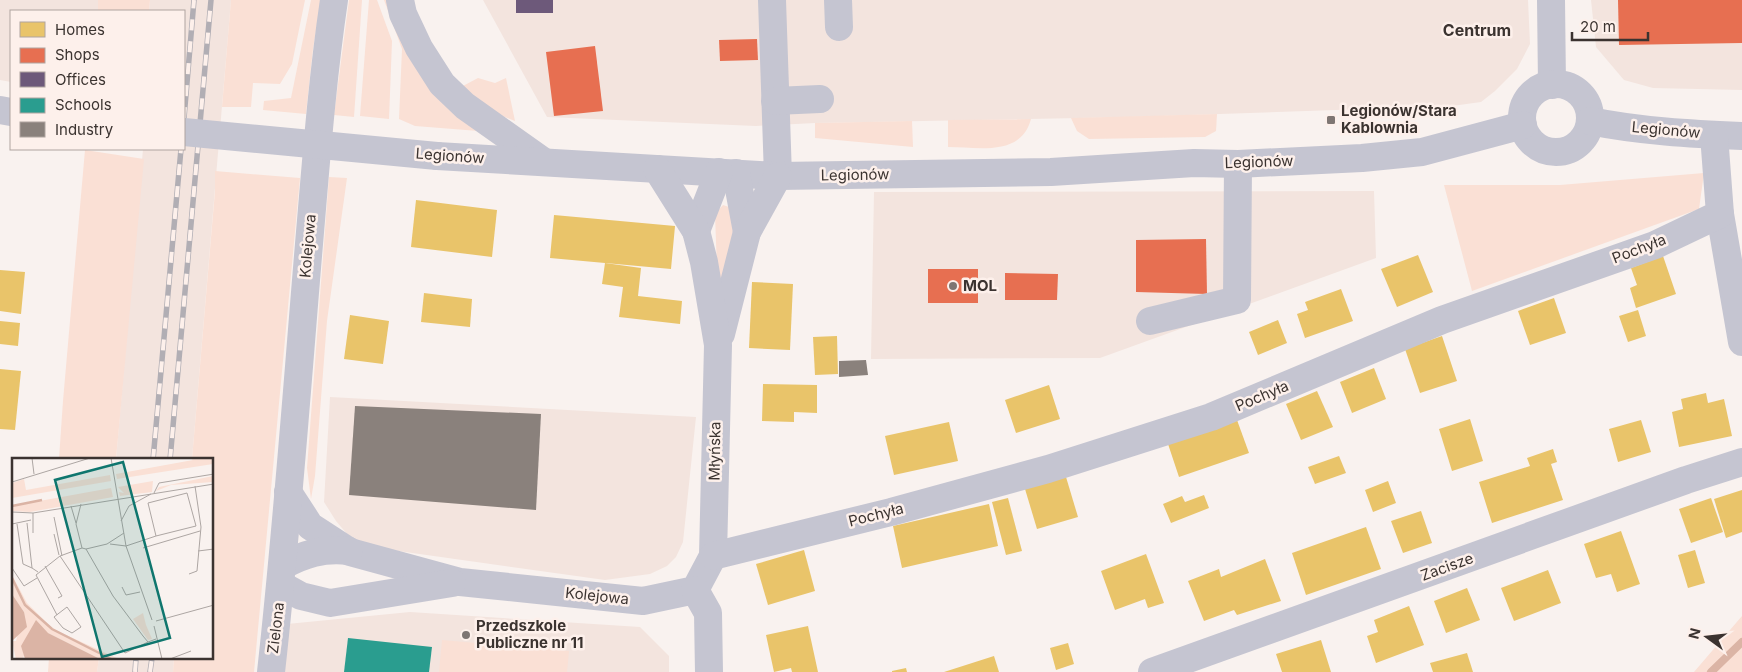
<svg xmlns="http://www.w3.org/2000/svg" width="1742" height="672" viewBox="0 0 1742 672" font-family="Inter,sans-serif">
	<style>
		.built { fill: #f3e4de }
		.green { fill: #fae0d5 }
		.homes { fill: #e9c46a }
		.shops { fill: #e76f51 }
		.offices { fill: #6d597a }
		.schools { fill: #2a9d8f }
		.industry { fill: #8a817c }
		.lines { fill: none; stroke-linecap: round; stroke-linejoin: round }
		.stream { stroke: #dbb4a5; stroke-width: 8 }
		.minor { stroke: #c5c5d1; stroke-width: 28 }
		.rail-casing { stroke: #b1aeb4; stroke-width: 5.5 }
		.rail { stroke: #fdf0eb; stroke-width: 4; stroke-dasharray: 11; stroke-linecap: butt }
		.minor-bridge { stroke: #c5c5d1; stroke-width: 28 }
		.poi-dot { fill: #7e7673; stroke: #fdf0eb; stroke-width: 2 }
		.labels { text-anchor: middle; stroke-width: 5; stroke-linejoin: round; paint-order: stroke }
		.poi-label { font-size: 15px; font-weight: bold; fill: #3b3330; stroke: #fdf0eb; text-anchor: start }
		.street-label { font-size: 15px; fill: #3b3330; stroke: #fdf0eb }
		.neighbourhood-label { font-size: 16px; font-weight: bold; fill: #3b3330; stroke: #fdf0eb }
		.inset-river { fill: none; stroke: #dbb4a5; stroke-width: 2.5 }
		.inset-road { fill: none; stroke: #ada6a3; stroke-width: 1 }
		.view { fill: #0f766e; fill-opacity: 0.15; stroke: #0f766e; stroke-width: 2.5 }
		.inset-edge { fill: none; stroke: #3b3330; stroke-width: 2.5 }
	</style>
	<rect width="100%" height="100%" fill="#f9f2ef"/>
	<g class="built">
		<path d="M0 0H98V11H11V82L0 80Z"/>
		<path d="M150 0H231L192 459 116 460 143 149H184V11H149Z"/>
		<path d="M483 0H1528L1530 44 1517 69 1495 91 1481 102 1452 106 1130 117 815 123 756 126 547 117Z"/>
		<path d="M1591 0H1742V90L1653 88 1624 80 1596 47Z"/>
		<path d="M1374 191 1376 258 1100 358 871 359 874 192Z"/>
		<path d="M330 397 696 417 683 542 676 557 667 566 650 574 605 580 377 548 361 542 347 534 336 521 324 502Z"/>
		<path d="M410 612 640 627 669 656V672H281L287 624Z"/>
		<path d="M99 658H174L173 672H97Z"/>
	</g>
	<g class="green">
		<path d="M98 0H150L149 11H98Z"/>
		<path d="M231 0H305L292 64 280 84 253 83 251 107H222Z"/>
		<path d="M311 0H321L313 49 306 114 263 110 264 101 291 98Z"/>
		<path d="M349 0H362L354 117 334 115Z"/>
		<path d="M369 0H377L392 41 389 119 360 116Z"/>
		<path d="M384 0H392L491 132 415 126 399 119 402 49Z"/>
		<path d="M478 78 495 83 506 78 515 121 481 108 461 87Z"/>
		<path d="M1217 114 1216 131 1205 137 1089 139 1077 131 1071 118Z"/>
		<path d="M1031 119C1021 157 978 147 948 147V120Z"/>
		<path d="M912 121 913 147 815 138V123Z"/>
		<path d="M85 150 144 159 116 459H59L63 401Z"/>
		<path d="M215 171 300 178 254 672H173L174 658H212V460L192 459 215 191Z"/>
		<path d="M1704 173 1699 209 1472 291 1444 185H1560Z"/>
		<path d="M329 177 347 178 327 321 315 476 311 499 307 468Z"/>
		<path d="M723 205 732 208 735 217 723 301 718 296 715 214Z"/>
		<path d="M1742 616V672H1694Z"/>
		<path d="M442 640 569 651 567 672H439Z"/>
		<path d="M49 658H99L97 672H48Z"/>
	</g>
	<g class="homes">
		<path d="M416 200 497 210 492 257 411 247Z"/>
		<path d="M554 215 675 226 671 269 550 258Z"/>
		<path d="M1418 255 1433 292 1397 307 1381 269Z"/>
		<path d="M1663 256 1676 294 1636 308 1630 288 1637 285 1631 268Z"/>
		<path d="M605 263 641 268 638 296 682 301 680 324 619 317 623 287 602 284Z"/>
		<path d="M0 270 25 272 21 314 0 311Z"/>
		<path d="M752 282 793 284 790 350 749 348Z"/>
		<path d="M1341 289 1353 321 1305 338 1297 314 1308 310 1305 302Z"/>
		<path d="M424 293 472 299 470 327 421 322Z"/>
		<path d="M1554 298 1566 333 1530 345 1518 311Z"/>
		<path d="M1638 310 1646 336 1628 342 1619 316Z"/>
		<path d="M350 315 389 321 383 364 344 359Z"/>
		<path d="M1278 320 1287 343 1258 355 1249 332Z"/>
		<path d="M0 321 20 323 18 346 0 344Z"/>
		<path d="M837 336 838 374 815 375 813 337Z"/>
		<path d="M1442 336 1457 381 1420 393 1405 349Z"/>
		<path d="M1374 368 1386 399 1352 413 1340 382Z"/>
		<path d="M0 369 21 371 15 430 0 429Z"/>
		<path d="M763 384 817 385V413L794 412V422L762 421Z"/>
		<path d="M1049 385 1060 419 1016 433 1005 400Z"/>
		<path d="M1317 391 1333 427 1301 440 1286 404Z"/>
		<path d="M1706 393 1708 403 1724 399 1732 436 1679 447 1672 412 1683 409 1681 399Z"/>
		<path d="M1470 419 1483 461 1452 471 1439 429Z"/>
		<path d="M1237 420 1249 453 1179 477 1168 444Z"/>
		<path d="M1641 420 1651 452 1618 462 1609 429Z"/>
		<path d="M949 422 958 461 894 475 885 436Z"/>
		<path d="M1553 449 1557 462 1551 464 1563 500 1492 523 1479 482 1530 466 1527 458Z"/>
		<path d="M1339 456 1346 473 1315 484 1308 467Z"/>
		<path d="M1066 477 1078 517 1037 529 1025 489Z"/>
		<path d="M1388 481 1396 503 1373 512 1365 490Z"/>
		<path d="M1742 490V532L1726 538 1714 499Z"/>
		<path d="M1204 495 1209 508 1171 523 1163 504 1182 496 1185 502Z"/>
		<path d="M1008 498 1022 551 1006 555 992 502Z"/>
		<path d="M1711 498 1723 532 1691 543 1679 509Z"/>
		<path d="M989 504 998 546 902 568 893 526Z"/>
		<path d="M1421 511 1432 543 1403 553 1391 521Z"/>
		<path d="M1366 527 1381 569 1306 595 1292 553Z"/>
		<path d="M1621 531 1640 584 1617 592 1611 574 1596 578 1584 544Z"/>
		<path d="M804 550 815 591 768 605 756 564Z"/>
		<path d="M1695 550 1705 583 1688 588 1678 555Z"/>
		<path d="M1146 554 1164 603 1148 608 1145 599 1115 610 1101 571Z"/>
		<path d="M1265 559 1281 601 1237 615 1234 610 1204 621 1188 581 1219 569 1221 577Z"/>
		<path d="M1548 570 1561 603 1514 621 1501 588Z"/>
		<path d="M1467 588 1480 620 1446 633 1434 601Z"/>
		<path d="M1409 606 1424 645 1376 663 1367 636 1378 632 1374 620Z"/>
		<path d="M808 626 818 672H792L791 668 774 672 766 635Z"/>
		<path d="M1321 640 1331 672H1282L1276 654Z"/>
		<path d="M1068 643 1074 664 1056 670 1050 648Z"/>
		<path d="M1467 653 1473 672H1433L1430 663Z"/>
		<path d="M994 656 999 672H944Z"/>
		<path d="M906 668 907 672H892V671Z"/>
	</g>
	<g class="shops">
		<path d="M1618 0H1742V43L1619 45Z"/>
		<path d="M757 39 758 60 720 61 719 40Z"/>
		<path d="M595 46 603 111 554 116 546 52Z"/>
		<path d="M1206 239 1207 294 1136 292V240Z"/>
		<rect x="928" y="269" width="50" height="34"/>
		<path d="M1005 273 1058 274 1057 300H1005Z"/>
	</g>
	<rect class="offices" x="516" y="0" width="37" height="13"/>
	<path class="schools" d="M348 638 432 647 429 672H344Z"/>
	<g class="industry">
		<path d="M866 360 868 375 839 377V361Z"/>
		<path d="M355 406 541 414 536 510 349 495Z"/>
	</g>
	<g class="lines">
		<path class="stream" d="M1711 672 1742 642"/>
		<g class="minor">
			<path d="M400 0 403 14 419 48 442 84 465 106 544 162"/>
			<path d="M772 0 778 176"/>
			<path d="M838 0 839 27"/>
			<path d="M1551 0 1552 85"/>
			<circle cx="1556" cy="118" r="34"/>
			<path d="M775 101 820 99"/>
			<path d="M0 110 11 112"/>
			<path d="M1590 121C1639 131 1692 134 1742 136"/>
			<path d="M437 156 778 176 1051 172 1194 163 1238 164 1362 158 1422 152 1523 125"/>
			<path d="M736 173 747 232"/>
			<path d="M1720 214 1742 342"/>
			<path d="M696 231 719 172"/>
			<path d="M1150 321 1237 300 1238 164"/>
			<path d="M721 334 747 232 778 176"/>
			<path d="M288 492 310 526 350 552 460 582 643 601 695 590 713 556 718 345 704 262 696 231 657 169"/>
			<path d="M713 556 891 512 1048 469 1211 417 1442 320 1655 245 1720 214 1714 135"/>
			<path d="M282 566C304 554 323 548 349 551"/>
			<path d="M281 585 301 596 330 603 452 583"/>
			<path d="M695 590 708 613 709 672"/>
			<path d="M271 672C287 530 297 387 309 244 316 162 322 81 334 0"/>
			<path d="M1152 672 1686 480 1742 462"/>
		</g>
		<g class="rail-casing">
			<g id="rail">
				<path d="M184 118 194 0"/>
				<path d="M153 460 181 149"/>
				<path d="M170 460 211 0"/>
				<path d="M135 672 136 658"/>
				<path d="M150 672 152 658"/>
			</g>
		</g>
		<use href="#rail" class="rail"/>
		<path class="minor-bridge" d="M184 132 437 156"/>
	</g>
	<g class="poi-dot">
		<rect x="1326" y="115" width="10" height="10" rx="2.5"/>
		<circle cx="953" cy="286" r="5"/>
		<circle cx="466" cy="635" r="5"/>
	</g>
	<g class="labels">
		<g class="poi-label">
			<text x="1341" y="116">Legionów/Stara<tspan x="1341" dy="17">Kablownia</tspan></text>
			<text x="963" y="291">MOL</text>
			<text x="476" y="631">Przedszkole<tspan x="476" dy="17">Publiczne nr 11</tspan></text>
		</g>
		<g class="street-label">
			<text transform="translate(1666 130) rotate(5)" y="5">Legionów</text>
			<text transform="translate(450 156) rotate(4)" y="5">Legionów</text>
			<text transform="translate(1259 162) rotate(-2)" y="5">Legionów</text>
			<text transform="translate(855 175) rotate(-1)" y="5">Legionów</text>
			<text transform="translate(308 246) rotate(-85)" y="5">Kolejowa</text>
			<text transform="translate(1639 249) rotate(-21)" y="5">Pochyła</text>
			<text transform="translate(1262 396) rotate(-23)" y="5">Pochyła</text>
			<text transform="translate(715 451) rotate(-89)" y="5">Młyńska</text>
			<text transform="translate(876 515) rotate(-14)" y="5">Pochyła</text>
			<text transform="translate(1447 567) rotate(-20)" y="5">Zacisze</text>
			<text transform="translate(597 596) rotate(6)" y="5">Kolejowa</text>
			<text transform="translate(276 628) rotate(-83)" y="5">Zielona</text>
		</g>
		<g class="neighbourhood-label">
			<text x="1477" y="36">Centrum</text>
		</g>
	</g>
	<g transform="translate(12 458)">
		<rect width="201" height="201" fill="#f9f2ef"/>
		<path d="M178 0 201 1V6L105 21 104 16 181 2ZM98 17 99 23 0 40V25L12 21 14 32ZM201 18V24L159 27 144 33 147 29ZM141 23 140 34 108 38 107 34 112 35 106 29ZM99 30 101 39 18 54 0 53V48ZM0 117 15 145 41 171 107 201H88L36 175 11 199 13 201H4L0 183H4L12 154 0 136ZM131 155 134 167 140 181 136 182 121 161Z" fill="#fae0d5"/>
		<path d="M0 136 12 154 15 169 0 183ZM24 162 36 175 88 201H13L9 188Z" fill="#dbb4a5"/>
		<path class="inset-river" d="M0 48 30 42M0 120 13 147 40 171 99 201"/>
		<path class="inset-road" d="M20 0 22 16M99 0 114 88 140 162M0 24 78 0M142 35 147 25 202 16M69 46 64 66 70 90 74 91 101 138 131 178 136 184 144 181M59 48 64 65M0 54 21 55 202 26M42 59 50 98M109 63 117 48 139 36M15 65 20 110 26 114M5 66 11 106 20 110M21 75V55M42 76 47 97M0 77V66L19 62M98 86 114 88M114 88 144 78 136 45 175 35 184 68 144 78M131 90 188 73M74 91 95 86 112 75M186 93 202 91M48 98 113 195 136 184M33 108 50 138 46 140M0 110 12 128 25 120M177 116 185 113 189 69 183 28M110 129 114 137 128 134M55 149 69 169 60 175 51 170 42 159ZM45 157 24 117 48 98 70 90M144 163 202 147M142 168 150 201M158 201 179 193"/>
		<path class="view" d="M111 4 158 180 90 199 43 22Z"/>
		<rect width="201" height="201" class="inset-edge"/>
	</g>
	<rect x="10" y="10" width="175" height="140" fill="#fdf0eb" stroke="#afa4a0"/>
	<rect x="20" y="22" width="25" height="15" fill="#e9c46a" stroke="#afa4a0"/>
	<text x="55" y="35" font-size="15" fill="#3b3330">Homes</text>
	<rect x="20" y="48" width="25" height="15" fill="#e76f51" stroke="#afa4a0"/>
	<text x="55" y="60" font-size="15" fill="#3b3330">Shops</text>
	<rect x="20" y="72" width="25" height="15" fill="#6d597a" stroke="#afa4a0"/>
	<text x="55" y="85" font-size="15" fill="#3b3330">Offices</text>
	<rect x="20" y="98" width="25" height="15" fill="#2a9d8f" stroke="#afa4a0"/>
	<text x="55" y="110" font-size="15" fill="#3b3330">Schools</text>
	<rect x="20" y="122" width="25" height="15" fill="#8a817c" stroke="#afa4a0"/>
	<text x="55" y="135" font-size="15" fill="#3b3330">Industry</text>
	<g transform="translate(1707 637) rotate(285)" stroke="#fdf0eb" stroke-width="4" paint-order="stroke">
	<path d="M0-4L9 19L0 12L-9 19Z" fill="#3b3330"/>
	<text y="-8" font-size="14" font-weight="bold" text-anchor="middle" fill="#3b3330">N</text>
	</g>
	<path d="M1572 32v8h76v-8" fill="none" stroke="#3b3330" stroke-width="2.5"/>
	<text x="1580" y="32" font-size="15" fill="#3b3330" stroke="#fdf0eb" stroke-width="4" paint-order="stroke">20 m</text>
</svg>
